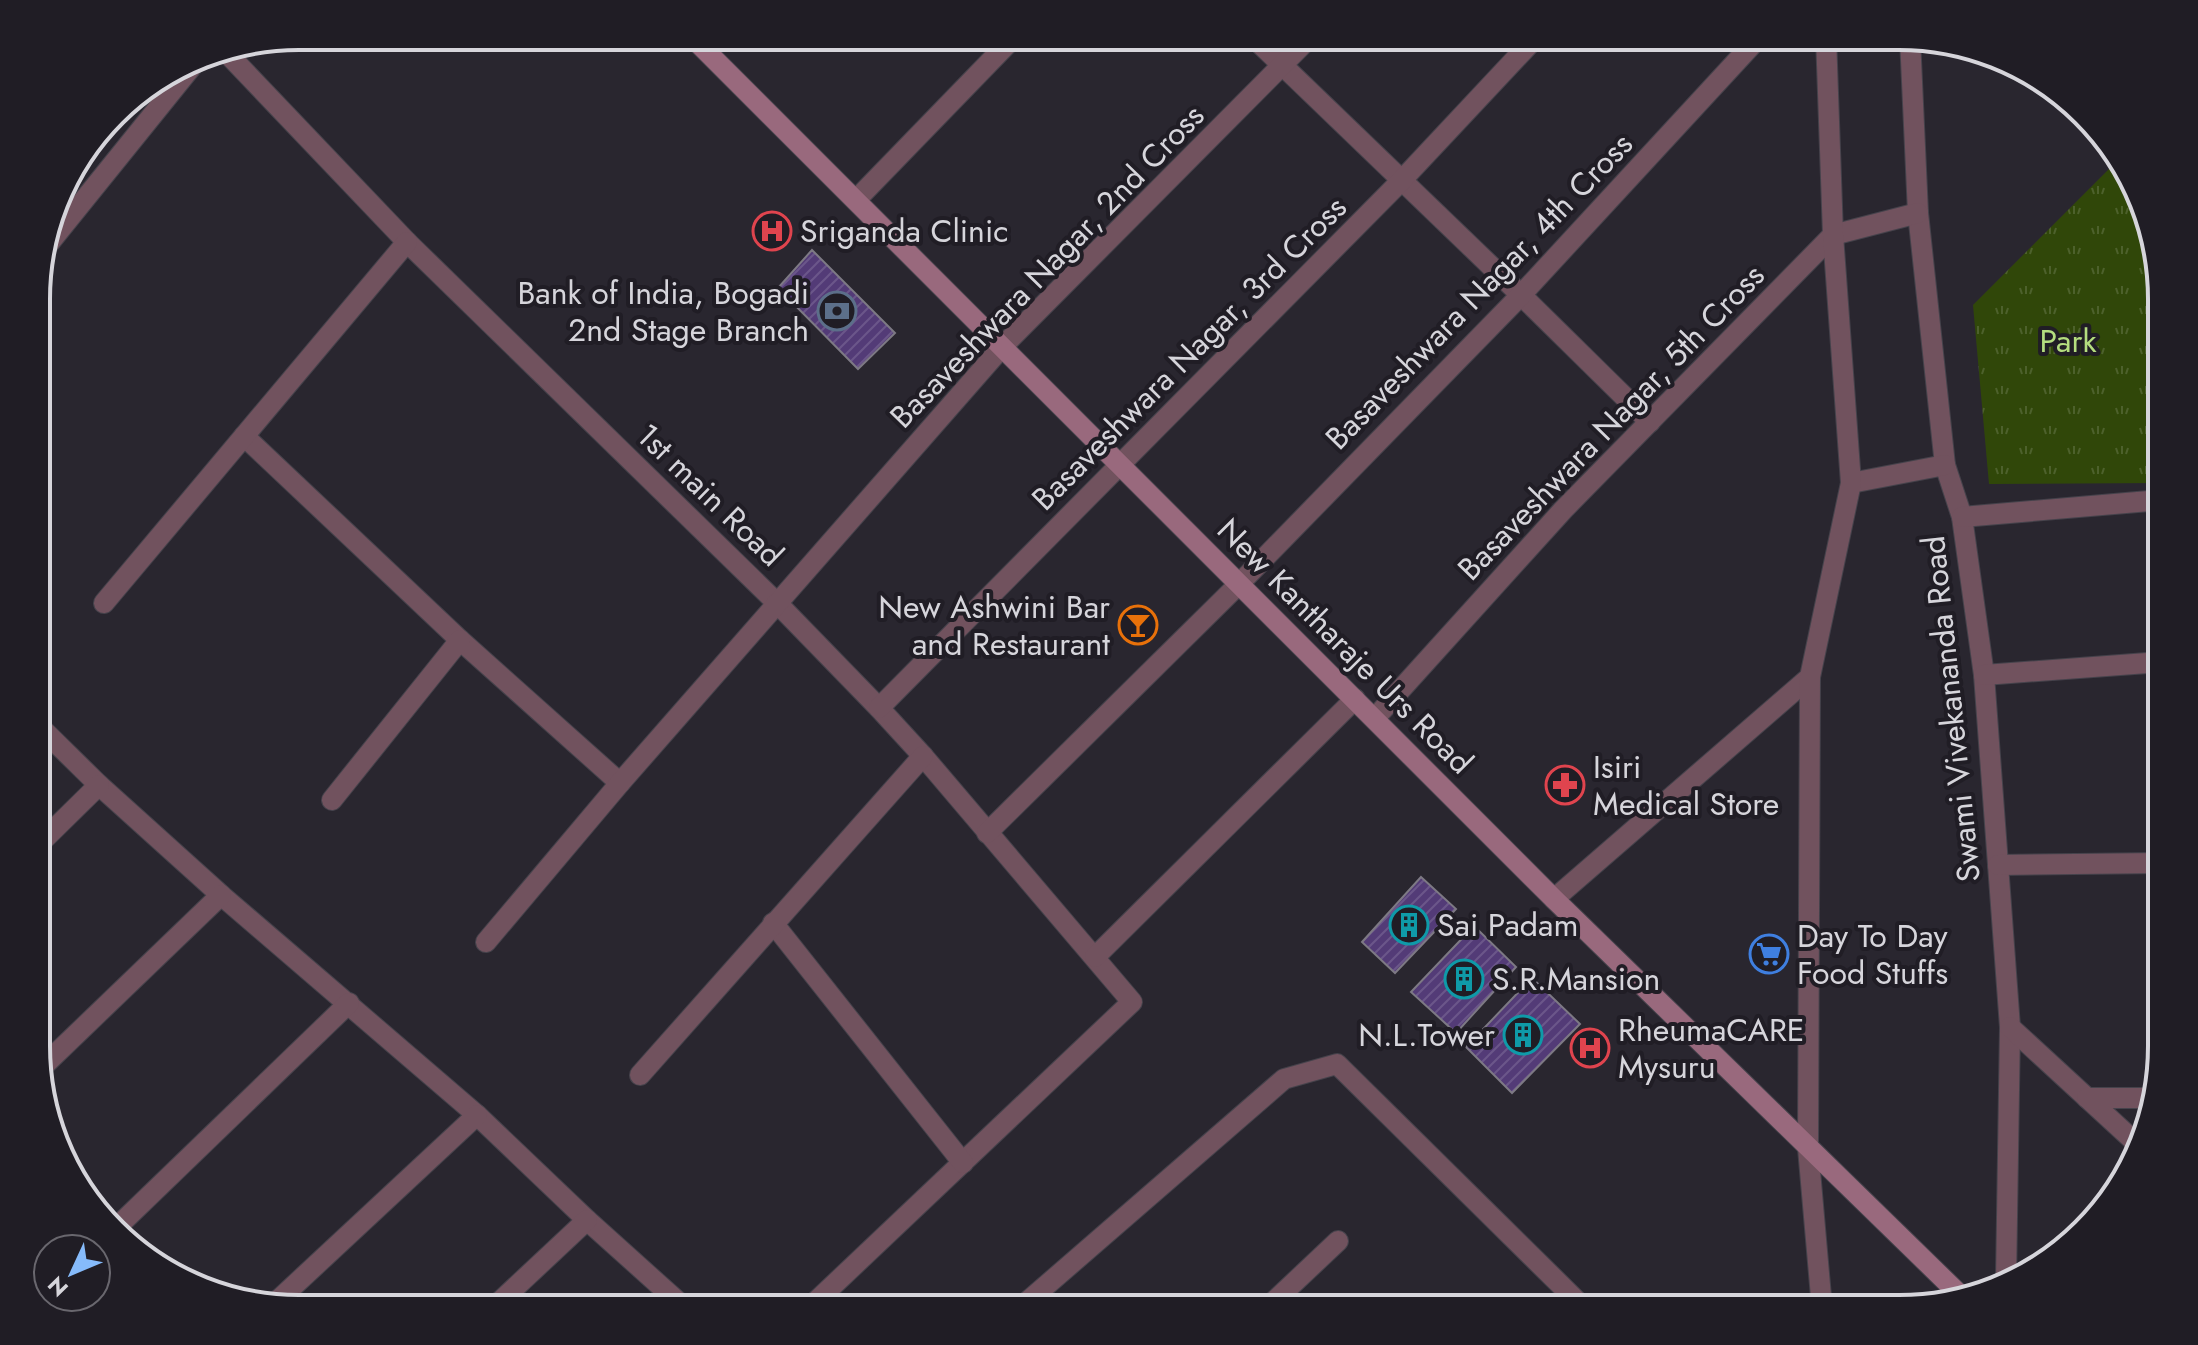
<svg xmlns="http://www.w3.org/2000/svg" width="2198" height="1345" viewBox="0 0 2198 1345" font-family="Jost,sans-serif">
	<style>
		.park { fill: url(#park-tufts) }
		.building { fill: url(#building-hatch); stroke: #7d7984; stroke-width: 2 }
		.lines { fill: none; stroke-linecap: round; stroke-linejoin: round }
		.street-casing { stroke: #45424b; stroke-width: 22 }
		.secondary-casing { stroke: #45424b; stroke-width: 22 }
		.street { stroke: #71525e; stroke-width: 20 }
		.secondary { stroke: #99697d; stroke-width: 20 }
		.labels { text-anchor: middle; stroke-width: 8; stroke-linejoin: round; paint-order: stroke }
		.poi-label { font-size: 32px; fill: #d6d5db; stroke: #201d25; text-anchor: start }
		.street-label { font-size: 32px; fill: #d6d5db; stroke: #201d25 }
		.park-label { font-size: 32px; fill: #b4dd7f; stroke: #201d25 }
		.rim { fill: none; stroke: #d6d5db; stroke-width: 4 }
	</style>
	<defs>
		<pattern id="park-tufts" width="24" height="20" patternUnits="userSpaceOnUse" patternTransform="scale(2)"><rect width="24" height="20" fill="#304709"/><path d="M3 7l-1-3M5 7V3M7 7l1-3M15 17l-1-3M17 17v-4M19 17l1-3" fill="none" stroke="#4d612c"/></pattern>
		<pattern id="building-hatch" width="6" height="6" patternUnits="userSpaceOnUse" patternTransform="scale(2)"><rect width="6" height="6" fill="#533b77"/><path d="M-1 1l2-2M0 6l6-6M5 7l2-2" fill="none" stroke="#6b568a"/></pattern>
	</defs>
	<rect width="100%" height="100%" fill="#29262f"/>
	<path class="park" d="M2119 159 2127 167 2161 281V483L1989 484 1973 305Z"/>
	<g class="building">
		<path d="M812 250 895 333 858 369 778 288Z"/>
		<path d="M1421 877 1456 909 1395 973 1362 942Z"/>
		<path d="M1474 926 1516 967 1456 1033 1411 992Z"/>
		<path d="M1532 978 1580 1024 1512 1093 1466 1047Z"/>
	</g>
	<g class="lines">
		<g class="street-casing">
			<g id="street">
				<path d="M1252 36 1521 295 1650 422"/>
				<path d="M1910 38 1918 213 1945 465 1962 517 1984 675 2010 1027 2006 1281"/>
				<path d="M225 51 407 242 778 604 879 708 923 756 1132 1002 808 1309"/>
				<path d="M856 200 1015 36"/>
				<path d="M42 252 201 55"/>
				<path d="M244 436 460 640 620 783"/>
				<path d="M1851 483 1945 465"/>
				<path d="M1962 517 2161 500"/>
				<path d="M104 603 407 242"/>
				<path d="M1984 675 2161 662"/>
				<path d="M879 708 1402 180 1537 36"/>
				<path d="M1375 718 1563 510 1833 235 1918 213"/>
				<path d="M38 725 99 785 221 895 477 1115 587 1220 686 1309"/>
				<path d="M332 800 460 640"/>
				<path d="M987 833 1239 584 1521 295 1760 36"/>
				<path d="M38 845 99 785"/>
				<path d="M1998 865 2161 863"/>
				<path d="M1554 899 1810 677"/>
				<path d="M773 923 963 1163"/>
				<path d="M486 942 620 783 1002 347 1311 36"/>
				<path d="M1095 957 1355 699"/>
				<path d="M2010 1027 2135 1142"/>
				<path d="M38 1071 221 895"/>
				<path d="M640 1075 923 756"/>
				<path d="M2087 1098H2150"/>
				<path d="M117 1227 349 1003"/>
				<path d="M273 1305 477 1115"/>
				<path d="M1822 1308 1808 1148 1810 677 1851 483 1833 235 1826 36"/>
				<path d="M492 1309 587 1220"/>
				<path d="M1019 1309 1284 1079 1337 1064 1585 1309"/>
				<path d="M1266 1309 1338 1241"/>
			</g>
		</g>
		<g class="secondary-casing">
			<path id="secondary" d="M691 36 1554 899 1960 1295"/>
		</g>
		<use href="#street" class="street"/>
		<use href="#secondary" class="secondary"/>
	</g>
	<defs>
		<g id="hospital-ring" transform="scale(2)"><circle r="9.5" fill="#201d25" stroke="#e0444e" stroke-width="1.5"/><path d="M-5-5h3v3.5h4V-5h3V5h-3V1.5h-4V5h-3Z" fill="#e0444e"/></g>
		<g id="bank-ring" transform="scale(2)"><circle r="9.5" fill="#201d25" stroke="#5c6f8a" stroke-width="1.5"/><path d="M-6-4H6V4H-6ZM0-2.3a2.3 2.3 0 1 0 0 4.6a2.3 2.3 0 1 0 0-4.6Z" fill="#5c6f8a"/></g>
		<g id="bar-ring" transform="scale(2)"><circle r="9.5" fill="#201d25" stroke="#e8710a" stroke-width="1.5"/><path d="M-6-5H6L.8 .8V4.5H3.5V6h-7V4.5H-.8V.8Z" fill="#e8710a"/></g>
		<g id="pharmacy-ring" transform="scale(2)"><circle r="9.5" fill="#201d25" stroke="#e0444e" stroke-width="1.5"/><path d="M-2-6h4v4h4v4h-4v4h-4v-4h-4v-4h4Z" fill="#e0444e"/></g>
		<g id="building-ring" transform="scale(2)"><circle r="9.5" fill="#201d25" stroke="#0f9aa8" stroke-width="1.5"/><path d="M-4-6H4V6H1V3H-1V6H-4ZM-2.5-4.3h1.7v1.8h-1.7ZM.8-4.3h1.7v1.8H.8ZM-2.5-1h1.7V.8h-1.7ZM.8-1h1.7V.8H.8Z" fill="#0f9aa8"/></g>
		<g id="supermarket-ring" transform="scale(2)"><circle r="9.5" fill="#201d25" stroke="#3f7fe0" stroke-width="1.5"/><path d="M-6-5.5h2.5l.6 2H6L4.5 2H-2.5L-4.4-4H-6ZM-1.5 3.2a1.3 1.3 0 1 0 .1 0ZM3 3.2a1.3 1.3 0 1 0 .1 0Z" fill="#3f7fe0"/></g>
	</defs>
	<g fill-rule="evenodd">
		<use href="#hospital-ring" x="772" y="231"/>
		<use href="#bank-ring" x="837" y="311"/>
		<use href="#bar-ring" x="1138" y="625"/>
		<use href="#pharmacy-ring" x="1565" y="785"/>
		<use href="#building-ring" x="1409" y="925"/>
		<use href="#supermarket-ring" x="1769" y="954"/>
		<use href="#building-ring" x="1464" y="979"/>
		<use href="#building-ring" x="1523" y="1035"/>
		<use href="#hospital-ring" x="1590" y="1048"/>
	</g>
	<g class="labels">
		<g class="poi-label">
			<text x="800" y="242">Sriganda Clinic</text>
			<text x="809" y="304" text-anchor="end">Bank of India, Bogadi<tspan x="809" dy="37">2nd Stage Branch</tspan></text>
			<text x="1110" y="618" text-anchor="end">New Ashwini Bar<tspan x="1110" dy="37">and Restaurant</tspan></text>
			<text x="1593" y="778">Isiri<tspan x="1593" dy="37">Medical Store</tspan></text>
			<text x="1437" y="936">Sai Padam</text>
			<text x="1797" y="947">Day To Day<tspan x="1797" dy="37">Food Stuffs</tspan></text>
			<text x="1492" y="990">S.R.Mansion</text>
			<text x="1618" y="1041">RheumaCARE<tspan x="1618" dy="37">Mysuru</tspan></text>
			<text x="1495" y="1046" text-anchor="end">N.L.Tower</text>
		</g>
		<g class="street-label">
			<text transform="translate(1047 266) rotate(-46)" y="11">Basaveshwara Nagar, 2nd Cross</text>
			<text transform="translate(1479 291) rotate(-46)" y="11">Basaveshwara Nagar, 4th Cross</text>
			<text transform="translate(1189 353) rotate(-45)" y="11">Basaveshwara Nagar, 3rd Cross</text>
			<text transform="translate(1611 422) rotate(-46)" y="11">Basaveshwara Nagar, 5th Cross</text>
			<text transform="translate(710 495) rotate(44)" y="11">1st main Road</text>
			<text transform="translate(1345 646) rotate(45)" y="11">New Kantharaje Urs Road</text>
			<text transform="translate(1951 709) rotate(-96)" y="11">Swami Vivekananda Road</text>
		</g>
		<g class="park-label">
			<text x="2068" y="352">Park</text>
		</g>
	</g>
	<path d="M0 0H2198V1345H0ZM299 50H1899A249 249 0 0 1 2148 299V1046A249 249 0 0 1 1899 1295H299A249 249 0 0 1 50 1046V299A249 249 0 0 1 299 50Z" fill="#201d25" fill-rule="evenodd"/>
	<path class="rim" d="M299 50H1899A249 249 0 0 1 2148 299V1046A249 249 0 0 1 1899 1295H299A249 249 0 0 1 50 1046V299A249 249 0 0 1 299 50Z"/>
	<g transform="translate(72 1273) rotate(226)"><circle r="38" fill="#201d25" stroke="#69676e" stroke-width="2"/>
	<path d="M0-6L14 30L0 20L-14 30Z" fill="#86bbfb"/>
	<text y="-12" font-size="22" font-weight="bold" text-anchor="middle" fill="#d6d5db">N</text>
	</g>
</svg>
